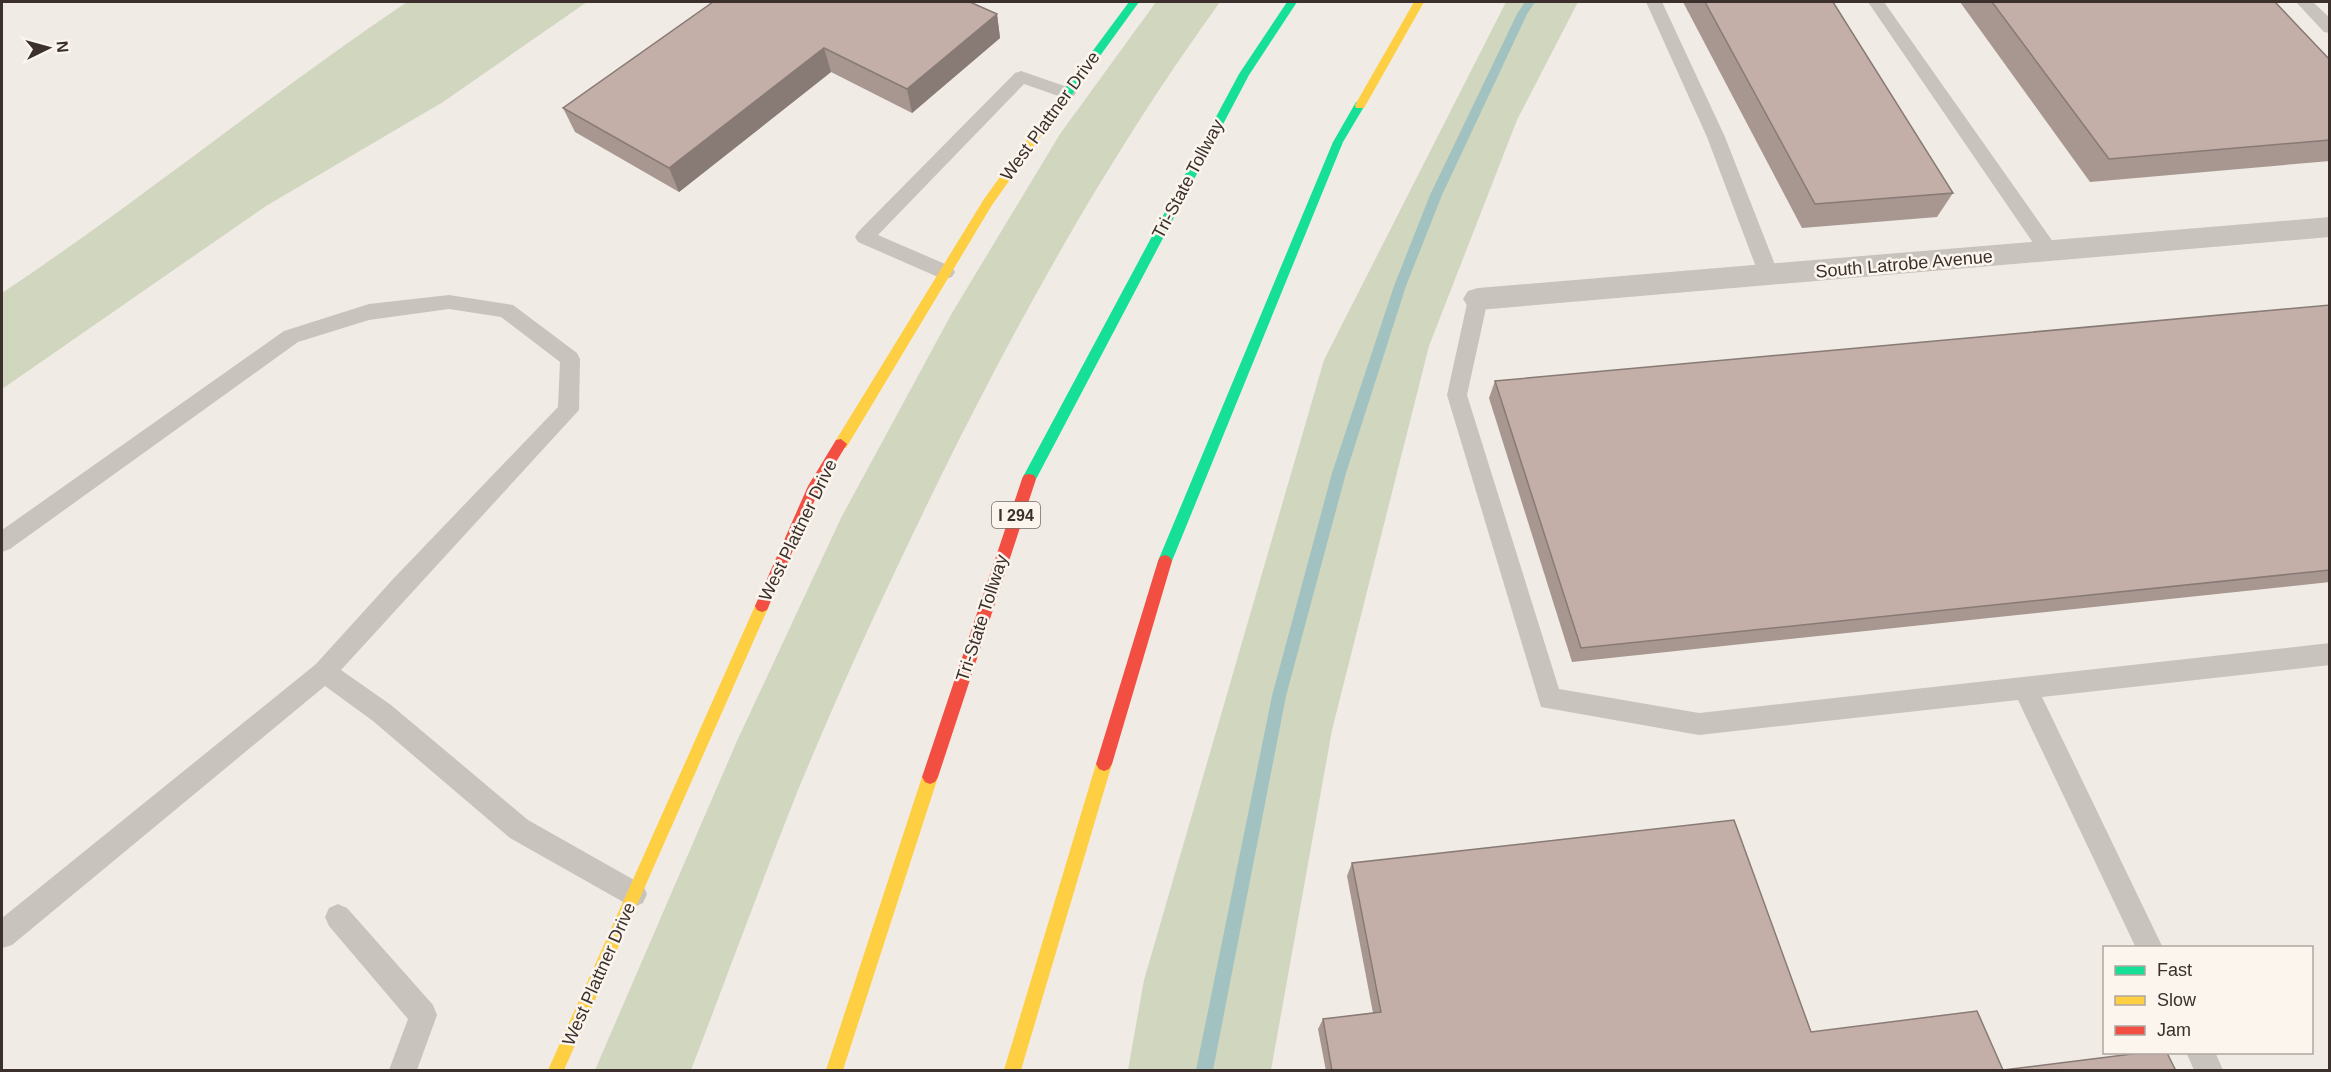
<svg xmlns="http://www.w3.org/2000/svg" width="2331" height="1072" viewBox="0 0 2331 1072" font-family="Arial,sans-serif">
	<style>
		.green { fill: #d1d6bf }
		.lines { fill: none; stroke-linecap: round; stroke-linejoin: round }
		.stream { fill: #a1c2c1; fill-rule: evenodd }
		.lane { fill: #c9c3be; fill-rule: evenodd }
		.street { fill: #c9c3be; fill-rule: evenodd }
		.fast { fill: #16e098; fill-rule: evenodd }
		.slow { fill: #ffcf43; fill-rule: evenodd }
		.jam { fill: #f24e42; fill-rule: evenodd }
		.wall { fill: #a89690 }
		.shaded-wall { fill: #887a75 }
		.building { fill: #c3afa7; stroke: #887a75; stroke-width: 1.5 }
		.labels { text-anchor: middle; stroke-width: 5; stroke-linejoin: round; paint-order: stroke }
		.shield { fill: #fbf5ee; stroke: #756b66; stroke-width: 1.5 }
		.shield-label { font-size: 16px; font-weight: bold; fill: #3b302b }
		.street-label { font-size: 18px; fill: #3b302b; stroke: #fbf5ee }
	</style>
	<rect width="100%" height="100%" fill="#f0ebe5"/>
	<g class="green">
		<path d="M407 2H587L443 102 266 206 2 389V293C140 201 269 95 407 2Z"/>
		<path d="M1156 2H1220C1112 151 1022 312 940 478 889 582 840 688 796 795 760 886 726 979 691 1070H595L737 741 841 518 952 313 1060 134Z"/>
		<path d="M1506 2H1578L1517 120 1429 346 1332 730 1271 1070H1128L1144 980 1324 360Z"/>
	</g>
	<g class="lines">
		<path class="stream" d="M1525 2H1535L1527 14 1442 195 1406 286 1346 473 1286 696 1213 1070H1196L1272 696 1332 473 1394 286 1430 195 1517 14Z"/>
		<g class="lane">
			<path d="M1646 2H1662L1725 137 1779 275 1776 280 1769 282 1762 280 1759 275 1707 137Z"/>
			<path d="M1868 2H1884L2056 246 2059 251 2056 256 2049 258 2042 256Z"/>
			<path d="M2296 2H2313L2330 18V33L2324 32Z"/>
			<path d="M1021 71 1073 89 1076 93 1073 97 1067 99 1024 84 878 235 952 267 955 272 952 277 945 279 938 277 858 242 855 237 858 232 1015 73Z"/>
			<path d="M1478 292 1485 294 1488 299 1467 395 1559 689 1699 713 2330 643V665L2042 697 2163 948H2136L2018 700 1699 735 1541 707 1447 395 1468 299 1471 294Z"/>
			<path d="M449 295 513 305 577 353 580 359 579 410 341 670 391 705 528 820 643 885 647 894 643 903 634 907 625 903 510 838 373 721 325 686 12 945 2 948V918L316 664 394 578 558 407 560 362 501 317 449 309 369 320 298 342 10 549 2 552V530L284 331 369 304Z"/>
			<path d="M338 904 347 908 433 1005 437 1015 417 1070H389L408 1019 329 926 325 917 329 908Z"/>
			<path d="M2186 1052H2215L2223 1070H2194Z"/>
		</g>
		<path class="street" d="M2330 217V237L1478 310 1468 307 1463 299 1468 291 1478 288Z"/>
		<g class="fast">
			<path d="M1129 2H1139L1042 136H1034V130Z"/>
			<path d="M1287 2H1297L1249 75 1034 483H1024L1022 479 1024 475 1239 74Z"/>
			<path d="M1360 101 1365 105 1343 142 1172 561 1170 565 1165 567 1160 565 1158 561 1333 142 1356 102Z"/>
		</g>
		<g class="slow">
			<path d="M1414 2H1424L1364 108H1356L1355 105Z"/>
			<path d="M1038 129 1043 133 992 205 846 448H836L835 444 836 440 984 199 1034 130Z"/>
			<path d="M762 600 767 602 769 606 564 1070H548L755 606 757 602Z"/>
			<path d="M1104 757 1109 759 1112 764 1021 1070H1004L1096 764 1099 759Z"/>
			<path d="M930 770 935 772 938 777 843 1070H826L922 777 925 772Z"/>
		</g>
		<g class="jam">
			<path d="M841 439 847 444 820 488 767 610 762 612 757 610 755 606 808 486 836 440Z"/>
			<path d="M1029 474 1034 475 1036 479 938 777 935 782 930 784 925 782 922 777 1022 479 1024 475Z"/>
			<path d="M1165 555 1170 557 1172 561 1112 764 1109 769 1104 771 1099 769 1096 764 1158 561 1160 557Z"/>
		</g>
	</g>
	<g class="wall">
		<path d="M713 2 997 14 1000 38 912 113 831 72 679 192 575 132 563 108Z"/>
		<path d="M1683 2H1833L1953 193 1937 217 1802 228Z"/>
		<path d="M1960 2H2275L2330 60V161L2090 182Z"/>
		<path d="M2330 305V582L1572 662 1489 398 1495 381Z"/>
		<path d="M1352 863 1811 1032 2003 1070 2176 1071H1326L1318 1029 1323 1019 1373 1013 1347 876Z"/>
	</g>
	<g class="shaded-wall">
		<path d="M997 14 1000 38 912 113 907 89Z"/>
		<path d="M824 48 831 72 679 192 669 168Z"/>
	</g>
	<g class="building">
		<path d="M713 2H970L997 14 907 89 824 48 669 168 563 108Z"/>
		<path d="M1705 2H1833L1953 193 1815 204Z"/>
		<path d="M1992 2H2275L2330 60V140L2109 159Z"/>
		<path d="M2330 305V570L1581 648 1495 381Z"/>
		<path d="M1734 820 1811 1032 1977 1011 2003 1070 2140 1053H2167L2176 1071H1332L1323 1019 1381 1012 1352 863Z"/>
	</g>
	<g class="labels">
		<rect class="shield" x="992" y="502" width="48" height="26" rx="4.5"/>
		<g class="shield-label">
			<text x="1016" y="521">I 294</text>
		</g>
		<g class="street-label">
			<text transform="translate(1050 116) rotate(-54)" y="6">West Plattner Drive</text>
			<text transform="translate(1188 179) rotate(-62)" y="6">Tri-State Tollway</text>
			<text transform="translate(1904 264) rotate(-5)" y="6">South Latrobe Avenue</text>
			<text transform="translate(798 530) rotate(-64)" y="6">West Plattner Drive</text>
			<text transform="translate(982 618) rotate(-72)" y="6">Tri-State Tollway</text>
			<text transform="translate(599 974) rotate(-66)" y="6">West Plattner Drive</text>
		</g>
	</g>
	<rect width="2331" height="1072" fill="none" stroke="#3b302b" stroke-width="6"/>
	<rect x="2103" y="946" width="210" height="108" fill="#fbf5ee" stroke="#aea6a0" stroke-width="1.5"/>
	<rect x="2115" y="966" width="30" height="9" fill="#16e098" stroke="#aea6a0" stroke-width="1.5"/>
	<text x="2157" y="976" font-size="18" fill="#3b302b">Fast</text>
	<rect x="2115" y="996" width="30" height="9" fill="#ffcf43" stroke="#aea6a0" stroke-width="1.5"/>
	<text x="2157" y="1006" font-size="18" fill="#3b302b">Slow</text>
	<rect x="2115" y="1026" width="30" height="9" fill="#f24e42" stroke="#aea6a0" stroke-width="1.5"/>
	<text x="2157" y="1036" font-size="18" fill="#3b302b">Jam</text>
	<g transform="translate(48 48) rotate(85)" stroke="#fbf5ee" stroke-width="4.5" paint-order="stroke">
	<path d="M0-4.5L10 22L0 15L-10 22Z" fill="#3b302b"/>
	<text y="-9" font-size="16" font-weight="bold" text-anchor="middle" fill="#3b302b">N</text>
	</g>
</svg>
